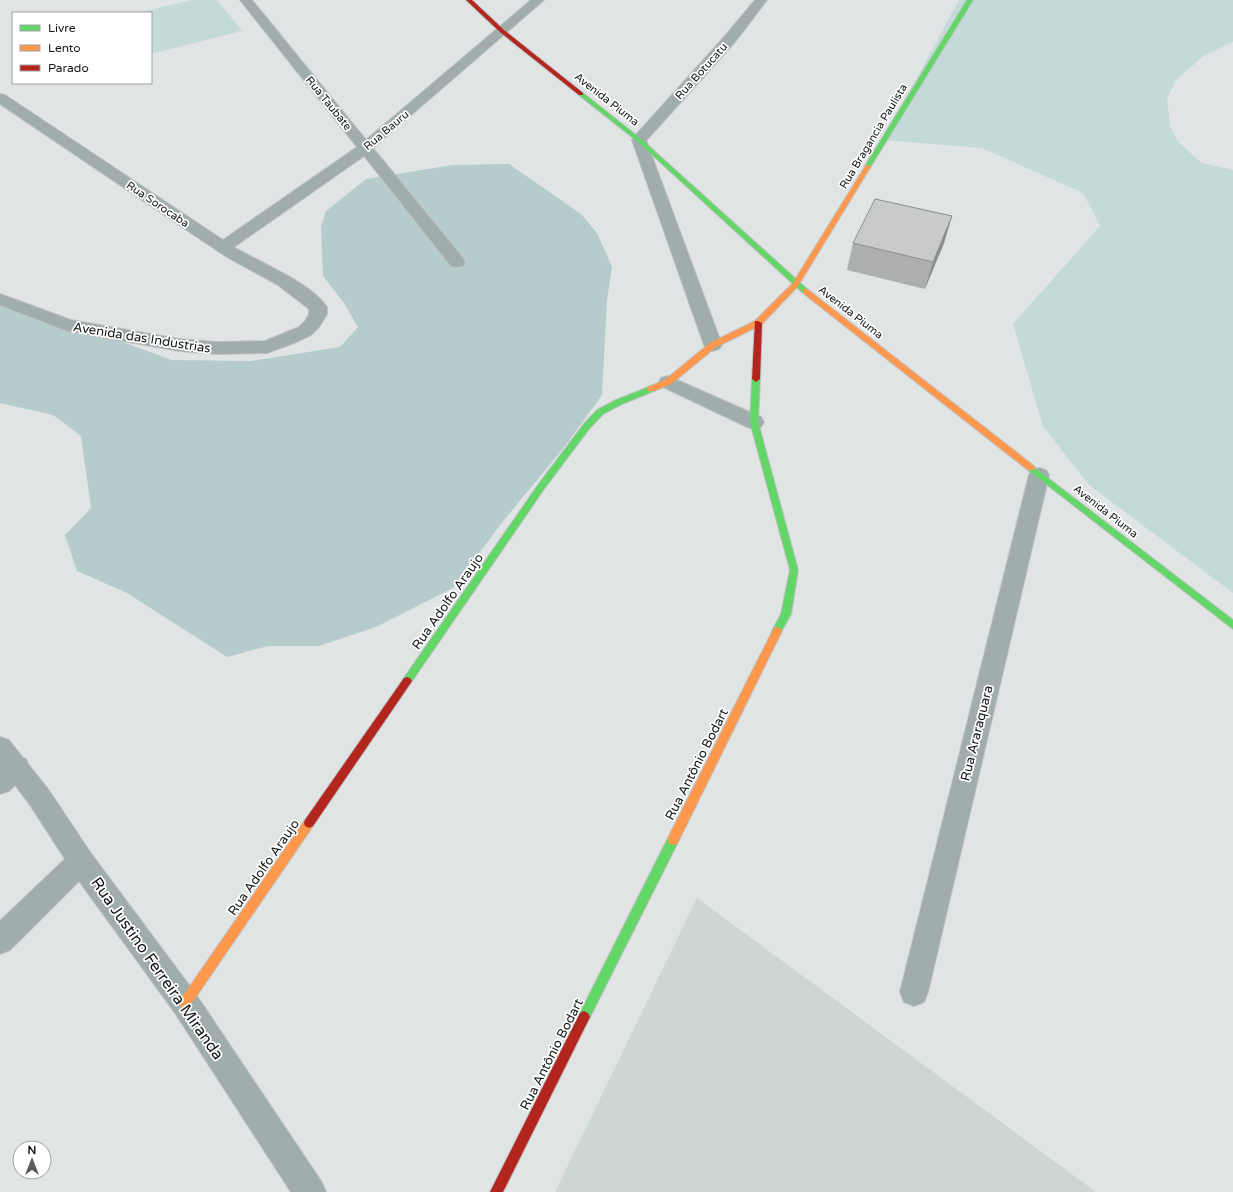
<svg xmlns="http://www.w3.org/2000/svg" width="1233" height="1192" viewBox="0 0 1233 1192" font-family="'Varela Round',sans-serif">
	<style>
		.built { fill: #ccd6d5 }
		.green { fill: #c3dad9 }
		.forest { fill: #b6cccc }
		.lines { fill: none; stroke-linecap: round; stroke-linejoin: round }
		.lane-casing { stroke: #c0c2c2; stroke-width: 2 }
		.street-casing { stroke: #c0c2c2; stroke-width: 2 }
		.fast-casing { stroke: #c0c2c2; stroke-width: 2 }
		.slow-casing { stroke: #c0c2c2; stroke-width: 2 }
		.jam-casing { stroke: #c0c2c2; stroke-width: 2 }
		.lane { fill: #a1adac; fill-rule: evenodd }
		.street { fill: #a1adac; fill-rule: evenodd }
		.fast { fill: #63d668; fill-rule: evenodd }
		.slow { fill: #ff974d; fill-rule: evenodd }
		.jam { fill: #b3261e; fill-rule: evenodd }
		.wall { fill: #adafaf }
		.shaded-wall { fill: #8d8e8e }
		.building { fill: #c9cbcb; stroke: #8d8e8e }
		.labels { text-anchor: middle; stroke-width: 3.5; stroke-linejoin: round; paint-order: stroke }
		.far-street-label { font-size: 11px; fill: #131515; stroke: #fff }
		.street-label { font-size: 13px; fill: #131515; stroke: #fff }
		.near-street-label { font-size: 16px; fill: #131515; stroke: #fff }
	</style>
	<rect width="100%" height="100%" fill="#e0e4e4"/>
	<path class="built" d="M697 898 1096 1192H555Z"/>
	<g class="green">
		<path d="M192 0H217L242 31 151 54V13H137Z"/>
		<path d="M959 0H1233V42L1205 55 1177 79 1167 98 1170 126 1179 143 1202 163 1233 170V593L1089 485 1043 426 1013 324 1100 226 1083 193 982 148 883 140Z"/>
	</g>
	<path class="forest" d="M509 164 581 214 597 233 612 267 607 300 602 395 566 445 504 520 453 588 376 627 319 646H268L227 657 127 593 77 571 65 535 91 508 81 436 53 415 0 403V296L23 306 172 360 250 361 340 347 358 327 344 303 323 276 321 227 326 211 366 179 452 165Z"/>
	<g class="lines">
		<g class="lane-casing">
			<path id="lane" d="M639 136 644 137 646 140 722 345 719 349 713 351 707 349 704 345 632 140 634 137Z"/>
		</g>
		<g class="street-casing">
			<g id="street">
				<path d="M240 0H252L366 140 531 0H544L373 148 463 258 465 262 463 266 457 267 451 266 364 156 234 247C260 263 310 282 327 307V314L319 327 311 335 294 343 267 353 217 354 179 351 67 331 0 305V294L71 320 179 339 217 342 265 341 299 327 306 320 309 314V309L278 285 227 257 188 231 0 104V94L5 95 223 240 357 147Z"/>
				<path d="M755 0H767L735 42 644 143 639 144 634 143 632 140 634 137 725 36Z"/>
				<path d="M668 376 761 417 764 422 761 427 754 429 747 427 661 386 659 382 661 378Z"/>
				<path d="M1039 468 1046 470 1049 475 928 992 924 1002 914 1006 904 1002 900 992 1029 475 1032 470Z"/>
				<path d="M0 737 9 740 23 758 26 759 28 764 48 789 90 852 195 993 321 1181 326 1192H291L175 1013 79 881 10 950 0 954V921L65 859 30 805 15 785 9 791 0 794Z"/>
			</g>
		</g>
		<g class="fast-casing">
			<g id="fast">
				<path d="M967 0H973L871 166 866 167 865 166Z"/>
				<path d="M579 93H583L641 139 807 289V293H803L637 141 579 95Z"/>
				<path d="M756 376 760 379 758 422 798 570 791 614 780 634H774L772 631 781 614 790 570 750 422 752 379Z"/>
				<path d="M651 386 655 389 654 391 622 404 603 414 589 429 544 489 410 684 407 685 404 684 402 681 404 678 538 485 583 425 597 410 616 400Z"/>
				<path d="M1031 465 1233 620V629L1028 470 1027 468 1028 466Z"/>
				<path d="M673 835 677 836 678 840 677 844 588 1021 584 1023 580 1021 578 1017 580 1013 669 836Z"/>
			</g>
		</g>
		<g class="slow-casing">
			<g id="slow">
				<path d="M866 165 871 166 798 286 761 325 716 347 671 384 654 391H648V387L665 380 710 343 755 321 793 283Z"/>
				<path d="M803 289H807L1034 466 1035 468 1034 470H1028L803 293Z"/>
				<path d="M777 627 780 628 782 631 677 844 673 845 669 844 668 840 669 836 774 628Z"/>
				<path d="M309 818 313 820 314 823 313 826 189 1007 185 1009 181 1007 179 1003 181 999 305 820Z"/>
			</g>
		</g>
		<g class="jam-casing">
			<g id="jam">
				<path d="M466 0H472L504 30 583 93V95H579L500 32Z"/>
				<path d="M755 321H758L762 323 760 379 756 382 752 379Z"/>
				<path d="M407 677 410 678 412 681 410 684 313 826 309 828 305 826 304 823 305 820 404 678Z"/>
				<path d="M584 1011 588 1013 590 1017 588 1021 503 1192H490L580 1013Z"/>
			</g>
		</g>
		<use href="#lane" class="lane"/>
		<use href="#street" class="street"/>
		<use href="#fast" class="fast"/>
		<use href="#slow" class="slow"/>
		<use href="#jam" class="jam"/>
	</g>
	<path class="wall" d="M952 216 944 243 925 289 847 270 853 243Z"/>
	<path class="shaded-wall" d="M952 216 944 243 925 289 933 262Z"/>
	<path class="building" d="M875 199 952 216 933 262 853 243Z"/>
	<g class="labels">
		<g class="far-street-label">
			<text transform="translate(701 71) rotate(-48)" y="4">Rua Botucatu</text>
			<text transform="translate(607 99) rotate(38)" y="4">Avenida Piuma</text>
			<text transform="translate(329 103) rotate(51)" y="4">Rua Taubate</text>
			<text transform="translate(386 130) rotate(-40)" y="4">Rua Bauru</text>
			<text transform="translate(873 136) rotate(-59)" y="4">Rua Bragancia Paulista</text>
			<text transform="translate(158 204) rotate(34)" y="4">Rua Sorocaba</text>
			<text transform="translate(851 312) rotate(38)" y="4">Avenida Piuma</text>
			<text transform="translate(1106 511) rotate(38)" y="4">Avenida Piuma</text>
		</g>
		<g class="street-label">
			<text transform="translate(142 337) rotate(9)" y="5">Avenida das Industrias</text>
			<text transform="translate(447 601) rotate(-55)" y="5">Rua Adolfo Araujo</text>
			<text transform="translate(976 733) rotate(-76)" y="5">Rua Araraquara</text>
			<text transform="translate(696 764) rotate(-63)" y="5">Rua Antônio Bodart</text>
			<text transform="translate(263 867) rotate(-55)" y="5">Rua Adolfo Araujo</text>
			<text transform="translate(551 1054) rotate(-63)" y="5">Rua Antônio Bodart</text>
		</g>
		<g class="near-street-label">
			<text transform="translate(158 968) rotate(55)" y="6">Rua Justino Ferreira Miranda</text>
		</g>
	</g>
	<rect x="12" y="12" width="140" height="72" fill="#ffffff" stroke="#a1a1a1"/>
	<rect x="20" y="25" width="20" height="6" fill="#63d668" stroke="#a1a1a1"/>
	<text x="48" y="32" font-size="12" fill="#131515">Livre</text>
	<rect x="20" y="45" width="20" height="6" fill="#ff974d" stroke="#a1a1a1"/>
	<text x="48" y="52" font-size="12" fill="#131515">Lento</text>
	<rect x="20" y="65" width="20" height="6" fill="#b3261e" stroke="#a1a1a1"/>
	<text x="48" y="72" font-size="12" fill="#131515">Parado</text>
	<g transform="translate(32 1160)"><circle r="19" fill="#ffffff" stroke="#a1a1a1"/>
	<path d="M0-3L7 15L0 10L-7 15Z" fill="#5b5d5d"/>
	<text y="-6" font-size="11" font-weight="bold" text-anchor="middle" fill="#131515">N</text>
	</g>
</svg>
